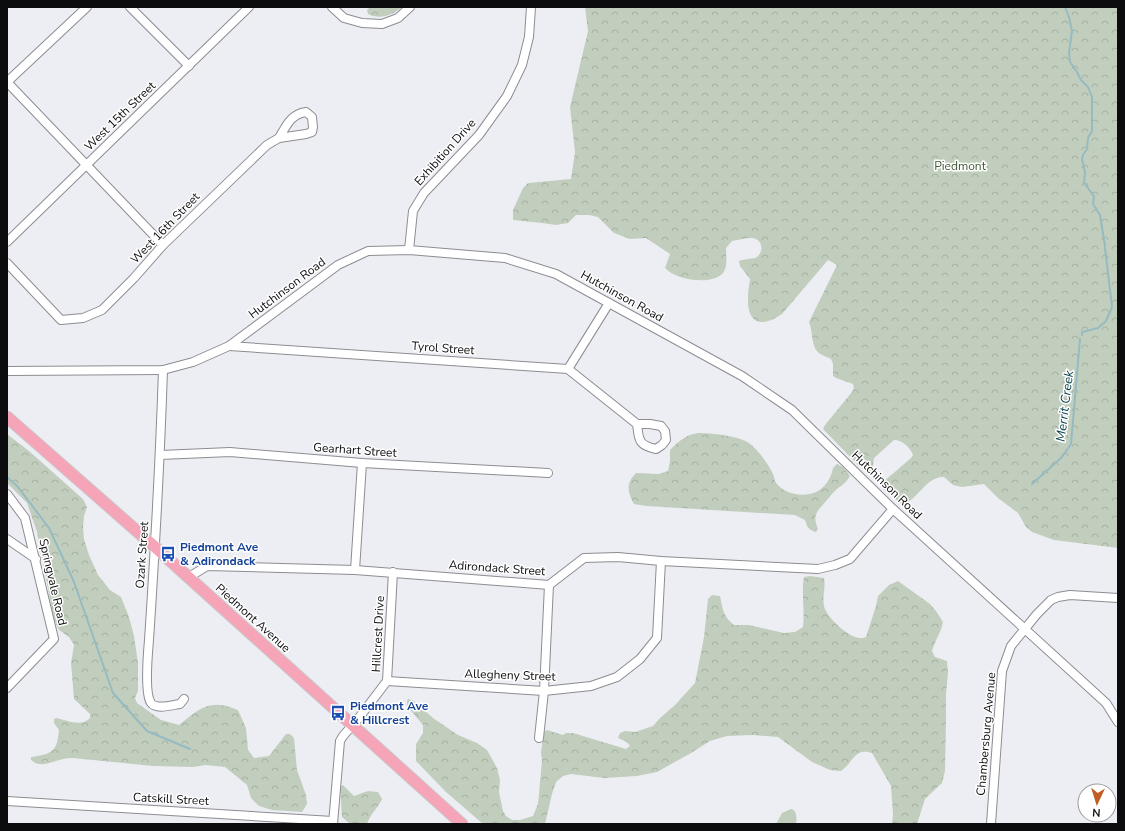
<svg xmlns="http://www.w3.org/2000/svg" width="1125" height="831" viewBox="0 0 1125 831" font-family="'Nunito Sans',sans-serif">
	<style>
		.green { fill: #c2cebd }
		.forest { fill: url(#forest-crowns) }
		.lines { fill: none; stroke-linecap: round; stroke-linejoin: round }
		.stream { stroke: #95bbc2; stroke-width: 2 }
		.minor-casing { stroke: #8c8d92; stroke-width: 10 }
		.major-casing { stroke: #cacaca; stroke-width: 13 }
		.minor { stroke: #fff; stroke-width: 8 }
		.major { stroke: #f6a4b7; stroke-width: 11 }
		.labels { text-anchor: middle; stroke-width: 3; stroke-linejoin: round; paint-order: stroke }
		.street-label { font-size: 12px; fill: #0c0c0e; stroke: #fff }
		.park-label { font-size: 12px; fill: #3e5a30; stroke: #fff }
		.transit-label { font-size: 12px; font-weight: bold; fill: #164399; stroke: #fff; text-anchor: start }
		.water-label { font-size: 13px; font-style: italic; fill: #08444c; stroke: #fff }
	</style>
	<defs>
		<pattern id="forest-crowns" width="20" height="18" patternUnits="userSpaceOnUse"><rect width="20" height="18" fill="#c2cebd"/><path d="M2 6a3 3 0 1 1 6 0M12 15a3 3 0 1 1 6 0" fill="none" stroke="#a6b0a1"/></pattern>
	</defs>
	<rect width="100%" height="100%" fill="#edeef3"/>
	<path class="green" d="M791 809C797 810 797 819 796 824H776L782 813Z"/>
	<g class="forest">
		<path d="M370 7H402C393 15 380 20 368 14L367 10Z"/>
		<path d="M585 7H1118V548L1054 540 1032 532 1026 527 1018 513 998 498 984 484 962 487 953 485 944 477C925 476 916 504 901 504L882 488V483L911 458 913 455C911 448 901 439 894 440L874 458 872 471 869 472 860 467 823 429 825 425 852 392 854 388 853 384 836 378 833 376V364L831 359C828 357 823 356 819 353 811 347 813 331 809 322L837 265 828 260 782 314C762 328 747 324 748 298 748 291 749 285 750 279L740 266 739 261C744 259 750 259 755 258 765 253 763 238 751 238 745 238 738 240 732 241L726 248C726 256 728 266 723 273 712 286 675 280 665 268L670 254 646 238 630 239 614 233 598 217 589 215H576L568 223 556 225 542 223 513 220V210L523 188 528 183 571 179 575 152 570 107 588 31Z"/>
		<path d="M698 433C711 433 739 436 749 443 758 450 767 462 772 472 774 475 774 478 775 481 782 494 803 498 816 492 825 488 831 478 833 468L837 464 843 467 850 476C847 482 842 485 837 489 832 493 830 497 826 501 817 512 812 514 818 529L816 532C809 530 807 527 805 520L795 515 646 506 634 504C627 492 626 483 636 473L659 474 668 471 670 461V450C679 441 685 435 698 433Z"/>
		<path d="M7 434 29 451 83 499 87 507 84 516 83 527 84 539 89 555 98 575 110 590 121 597 129 617 134 636 138 663V691L135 698 137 703 161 720 179 725C200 708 210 698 238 710L246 728 248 750 254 758 269 756 286 734H290L294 738 297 770 306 795 307 804 302 812 272 810 259 806 251 798 247 785 225 767 206 765 193 767 153 766 73 758C70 758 66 758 63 759 52 761 41 769 31 760V757C53 754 57 751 59 730L54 723V719L57 718C68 721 82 727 90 718V714L74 699 71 663 74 645 69 637 59 630 54 620 37 532 27 503 7 483Z"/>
		<path d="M810 576 824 578C826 588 822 596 824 606 826 617 849 638 860 638 862 639 864 637 866 637L876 606 878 596 889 585 898 581 930 604 936 611 943 622C941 633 935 640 932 651L935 657 947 661 948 673 946 694V721L945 771 942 783 925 799 917 824H892L893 814 891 786 872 753C854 747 853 763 841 771L830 770 812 762 778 737 753 735 727 736 710 741 691 753 657 772 637 776 604 778 571 774 563 776 556 782 552 794 545 824H483L446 792 416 761V744L423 733V725L407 706V701L408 699 414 701 433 718 458 735 477 743 487 750 497 768 500 780 499 792 503 811 506 816 512 820H520L533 816 538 804 542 761 541 752 544 732 547 730 563 735 566 733H573L626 749 630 746 627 742 618 738 620 733 625 731 635 732 653 726 660 718 675 705 695 683 704 637 708 599 712 595 720 596C723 610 723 616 734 625H749L784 633 795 632 803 627C805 610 801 593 804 577Z"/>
		<path d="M343 785 354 796 368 791 378 792 382 799C378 808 370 814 367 824H350L342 817 340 787Z"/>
	</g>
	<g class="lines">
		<g class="stream">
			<path d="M1065 7 1069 17 1072 31 1069 53 1070 62 1077 72 1081 80 1088 87 1092 97V131L1088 138 1087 149 1083 155 1082 159 1085 172 1084 183 1094 196 1093 204 1100 215 1105 246"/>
			<path d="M1082 335V332L1098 328 1106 321 1112 307 1105 248"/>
			<path d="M7 477 18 487 49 528 74 582 113 693 147 731 190 749"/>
			<path d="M1032 484 1062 457 1071 444 1080 339"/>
		</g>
		<g class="minor-casing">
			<g id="minor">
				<path d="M130 7 189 66"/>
				<path d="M332 7 344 18 362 23 382 24 398 18 410 7"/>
				<path d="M7 82 163 245"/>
				<path d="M7 82 87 7"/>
				<path d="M306 112 312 117 313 127 312 132 306 134 279 138C286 126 291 114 306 112Z"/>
				<path d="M7 242 249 7"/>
				<path d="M409 250 413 211 424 193 479 135 507 96 522 65 529 37 531 7"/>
				<path d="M7 263 61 320 83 318 102 310 134 278 163 245 267 145 279 138"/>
				<path d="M229 346 568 369 637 424H650L661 426 665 431 666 440 662 445 656 449C638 445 639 440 637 424"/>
				<path d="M568 369 609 303"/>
				<path d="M163 370C160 460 155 550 149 640 148 652 144 693 151 703 156 710 172 705 180 704L184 699"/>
				<path d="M7 371 163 370 193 362 229 346 338 265 368 251 409 250 505 258 556 274 742 376 792 410 893 509 1106 703 1118 722"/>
				<path d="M160 455 230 452 362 463 548 473"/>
				<path d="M7 494 25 518 54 639 7 688"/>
				<path d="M7 539 36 559"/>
				<path d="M355 570 362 463"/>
				<path d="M189 577 207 566 355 570 549 585 584 558 618 557 661 561 818 569 835 565 850 559 893 509"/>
				<path d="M387 681 544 691 591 686 617 677 640 659 657 638 661 561"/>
				<path d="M539 738 544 691 549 585"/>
				<path d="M7 801 333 821"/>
				<path d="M333 824 340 741 343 736 358 719 387 681 393 572"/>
				<path d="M991 824 1002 671 1011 646 1037 614 1051 600 1058 597 1070 595 1118 598"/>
			</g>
		</g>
		<g class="major-casing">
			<path id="major" d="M7 417 155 547 462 824"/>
		</g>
		<use href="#minor" class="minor"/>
		<use href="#major" class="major"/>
	</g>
	<defs>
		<g id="bus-bare" transform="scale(1.2)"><path d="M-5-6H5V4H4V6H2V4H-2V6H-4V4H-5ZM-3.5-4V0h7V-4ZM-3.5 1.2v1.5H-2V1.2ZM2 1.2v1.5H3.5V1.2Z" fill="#1a4fb4" stroke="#fff" stroke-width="2.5" paint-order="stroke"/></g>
	</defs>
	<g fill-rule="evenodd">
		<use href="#bus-bare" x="168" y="554"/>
		<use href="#bus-bare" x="338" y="713"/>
	</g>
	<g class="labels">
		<g class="street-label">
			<text transform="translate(120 116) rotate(-44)" y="4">West 15th Street</text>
			<text transform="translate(445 152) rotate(-48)" y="4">Exhibition Drive</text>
			<text transform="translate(165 228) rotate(-46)" y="4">West 16th Street</text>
			<text transform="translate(287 288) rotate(-37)" y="4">Hutchinson Road</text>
			<text transform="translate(622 296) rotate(29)" y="4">Hutchinson Road</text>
			<text transform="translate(443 348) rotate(4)" y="4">Tyrol Street</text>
			<text transform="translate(355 450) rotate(4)" y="4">Gearhart Street</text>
			<text transform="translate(887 485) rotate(44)" y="4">Hutchinson Road</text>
			<text transform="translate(142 555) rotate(-86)" y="4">Ozark Street</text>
			<text transform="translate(497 568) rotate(4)" y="4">Adirondack Street</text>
			<text transform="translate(53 582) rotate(77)" y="4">Springvale Road</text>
			<text transform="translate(253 618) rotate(42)" y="4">Piedmont Avenue</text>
			<text transform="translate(378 634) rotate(-87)" y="4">Hillcrest Drive</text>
			<text transform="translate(510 675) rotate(2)" y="4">Allegheny Street</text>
			<text transform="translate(986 734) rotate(-85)" y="4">Chambersburg Avenue</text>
			<text transform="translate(171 799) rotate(3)" y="4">Catskill Street</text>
		</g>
		<g class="park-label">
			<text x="960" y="170">Piedmont</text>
		</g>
		<g class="transit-label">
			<text x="180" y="551">Piedmont Ave<tspan x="180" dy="14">&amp; Adirondack</tspan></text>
			<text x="350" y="710">Piedmont Ave<tspan x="350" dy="14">&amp; Hillcrest</tspan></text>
		</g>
		<g class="water-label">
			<text transform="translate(1064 406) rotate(-83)" y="5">Merrit Creek</text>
		</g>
	</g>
	<rect width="1125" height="831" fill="none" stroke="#0c0c0e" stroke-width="16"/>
	<g transform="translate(1097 803) rotate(184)"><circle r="19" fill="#ffffff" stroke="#9e9e9f"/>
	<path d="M0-3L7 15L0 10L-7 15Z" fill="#c05d23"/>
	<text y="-6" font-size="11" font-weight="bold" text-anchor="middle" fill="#0c0c0e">N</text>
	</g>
</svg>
